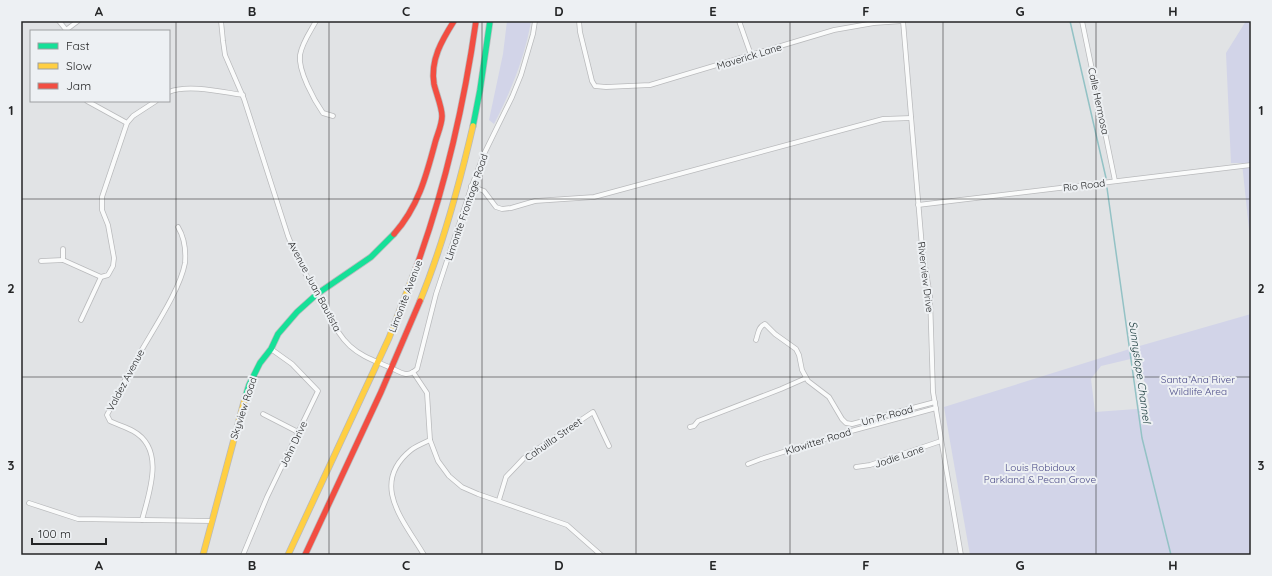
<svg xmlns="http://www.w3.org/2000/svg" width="1272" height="576" viewBox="0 0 1272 576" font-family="Quicksand,sans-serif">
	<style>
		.green { fill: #d2d4e8; fill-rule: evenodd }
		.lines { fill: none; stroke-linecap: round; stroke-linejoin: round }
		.stream { stroke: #93c2c5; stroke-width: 1.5 }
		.street-casing { stroke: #b9babc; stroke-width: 5.5 }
		.fast-casing { stroke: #b9babc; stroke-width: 7 }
		.slow-casing { stroke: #b9babc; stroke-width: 7 }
		.jam-casing { stroke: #b9babc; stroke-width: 7 }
		.street { stroke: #fafbfb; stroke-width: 4 }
		.fast { stroke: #16e098; stroke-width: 5.5 }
		.slow { stroke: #ffcf43; stroke-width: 5.5 }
		.jam { stroke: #f24e42; stroke-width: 5.5 }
		.grid { fill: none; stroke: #242526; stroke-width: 1; stroke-opacity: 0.55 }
		.labels { text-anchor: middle; stroke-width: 4; stroke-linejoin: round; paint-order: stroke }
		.street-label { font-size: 10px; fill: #242526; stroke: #edf0f3 }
		.park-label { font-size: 10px; fill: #4a4a87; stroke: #edf0f3 }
		.water-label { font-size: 11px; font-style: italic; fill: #0d3031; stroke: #edf0f3 }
		.neatline { fill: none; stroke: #242526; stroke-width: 1.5 }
		.grid-label { font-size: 13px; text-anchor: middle; font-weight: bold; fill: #242526 }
	</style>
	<rect width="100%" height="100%" fill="#e1e3e5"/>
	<g class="green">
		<path d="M507 21H531C525 57 511 91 494 124L489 120 503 54Z"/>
		<path d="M1246 21H1251V248L1242 163H1231L1226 53Z"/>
		<path d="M1251 314V555H970L944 407 1136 347ZM1139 357 1150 408 1095 412 1091 379 1101 366Z"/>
	</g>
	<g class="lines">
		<g class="stream">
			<path d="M1070 21 1106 178"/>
			<path d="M1107 188 1142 438 1171 555"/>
		</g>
		<g class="street-casing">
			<g id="street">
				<path d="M59 21 67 31"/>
				<path d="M221 21 223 41 225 55 244 99 288 236C298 262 312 286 326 310 333 323 339 336 350 346 362 357 376 361 391 368 399 371 405 377 413 372"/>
				<path d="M316 21C310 32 302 43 300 55 298 71 314 100 323 113L333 116"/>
				<path d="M579 21 580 32 592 81 595 86 606 87 650 85 834 30 874 23 903 21"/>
				<path d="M739 21 751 55"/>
				<path d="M903 21 922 247 930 296 933 392 961 555"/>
				<path d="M1082 21 1115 181"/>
				<path d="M66 30 78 21"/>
				<path d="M169 92C188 84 222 92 243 95"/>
				<path d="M87 101 127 123 133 116 156 101"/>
				<path d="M471 186 484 191 496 207 502 209 511 208 535 201 594 197 883 119 911 118"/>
				<path d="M918 205 1251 165"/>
				<path d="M63 249V260L101 277 108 275 113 266 114 258 108 225 102 210V197L127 123"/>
				<path d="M41 261 63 260"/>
				<path d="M81 320 101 277"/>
				<path d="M756 340C758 335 758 326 765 324L775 334 796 349 799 355 802 370 808 381 829 397 842 419 846 423 852 424 935 402"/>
				<path d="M413 372 417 369 436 294 471 188 484 154 512 97 521 75 533 34 535 21"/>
				<path d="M413 372 427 393 430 440 438 461 449 476 462 487 478 494 567 525 601 555"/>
				<path d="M263 414 298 432"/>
				<path d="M690 427 694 426 698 421 781 389 806 378"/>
				<path d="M748 464 761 459 844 433 936 408"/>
				<path d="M856 467 870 465 941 441"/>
				<path d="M499 500 506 477 524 458 593 412 609 446"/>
				<path d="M29 503 78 519 212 521"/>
				<path d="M142 520C149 493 166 449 133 431 126 427 118 425 110 421L107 415C118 394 128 373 140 353 154 328 180 290 185 263 186 251 184 237 178 227"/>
				<path d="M243 555 267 497 318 391 292 364 271 349"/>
				<path d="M424 555C404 521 369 484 411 450 416 446 424 443 430 440"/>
			</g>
		</g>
		<g class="fast-casing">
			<g id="fast">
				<path d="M473 126 480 90 490 21"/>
				<path d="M245 398 249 385 260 363 271 349 278 334 297 312 317 294 371 257 394 234"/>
			</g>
		</g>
		<g class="slow-casing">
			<g id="slow">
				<path d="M420 301C443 245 459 186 473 126"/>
				<path d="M203 555 245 398"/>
				<path d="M288 555 389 338 416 268"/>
			</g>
		</g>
		<g class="jam-casing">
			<g id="jam">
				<path d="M394 234C418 207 426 177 435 143 437 135 442 125 442 116 442 107 436 93 434 84 430 60 442 40 454 21"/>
				<path d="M416 268C445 188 464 105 476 21"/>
				<path d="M305 555 381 392 420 301"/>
			</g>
		</g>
		<use href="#street" class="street"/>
		<use href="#fast" class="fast"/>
		<use href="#slow" class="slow"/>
		<use href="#jam" class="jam"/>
	</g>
	<path class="grid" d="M176 21V555M329 21V555M482 21V555M636 21V555M790 21V555M943 21V555M1096 21V555M21 199H1251M21 377H1251"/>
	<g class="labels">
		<g class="street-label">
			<text transform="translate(749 56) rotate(-17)" y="4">Maverick Lane</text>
			<text transform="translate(1099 101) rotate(78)" y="4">Calle Hermosa</text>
			<text transform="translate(1084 185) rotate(-7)" y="4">Rio Road</text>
			<text transform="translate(466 207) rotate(-71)" y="4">Limonite Frontage Road</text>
			<text transform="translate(926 277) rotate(83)" y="4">Riverview Drive</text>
			<text transform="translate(315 286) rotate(62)" y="4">Avenue Juan Bautista</text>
			<text transform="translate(405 296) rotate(-69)" y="4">Limonite Avenue</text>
			<text transform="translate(125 380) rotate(-62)" y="4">Valdez Avenue</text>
			<text transform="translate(243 408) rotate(-72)" y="4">Skyview Road</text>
			<text transform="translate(887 415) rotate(-15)" y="4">Un Pr Road</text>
			<text transform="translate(553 439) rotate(-35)" y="4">Cahuilla Street</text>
			<text transform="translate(818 441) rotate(-17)" y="4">Klawitter Road</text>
			<text transform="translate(293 444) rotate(-64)" y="4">John Drive</text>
			<text transform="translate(899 456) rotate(-19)" y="4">Jodie Lane</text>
		</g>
		<g class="park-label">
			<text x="1198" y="383">Santa Ana River<tspan x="1198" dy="12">Wildlife Area</tspan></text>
			<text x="1040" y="471">Louis Robidoux<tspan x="1040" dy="12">Parkland &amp; Pecan Grove</tspan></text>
		</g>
		<g class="water-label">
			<text transform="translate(1140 372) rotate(82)" y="4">Sunnyslope Channel</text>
		</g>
	</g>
	<rect width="1272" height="576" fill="none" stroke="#edf0f3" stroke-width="44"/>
	<rect x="30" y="30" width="140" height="72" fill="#edf0f3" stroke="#9d9fa1"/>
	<rect x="38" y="43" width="20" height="6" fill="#16e098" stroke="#9d9fa1"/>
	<text x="66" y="50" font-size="12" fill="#242526">Fast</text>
	<rect x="38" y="63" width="20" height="6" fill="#ffcf43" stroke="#9d9fa1"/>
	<text x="66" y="70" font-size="12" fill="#242526">Slow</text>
	<rect x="38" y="83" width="20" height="6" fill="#f24e42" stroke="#9d9fa1"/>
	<text x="66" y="90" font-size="12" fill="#242526">Jam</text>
	<path d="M32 538v6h74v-6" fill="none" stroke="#242526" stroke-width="2"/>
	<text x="38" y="538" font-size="12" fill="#242526" stroke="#edf0f3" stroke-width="3" paint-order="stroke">100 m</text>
	<rect x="22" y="22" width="1228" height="532" class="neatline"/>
	<g class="grid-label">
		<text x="99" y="16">A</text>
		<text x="252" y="16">B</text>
		<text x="406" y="16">C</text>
		<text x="559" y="16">D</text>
		<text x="713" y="16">E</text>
		<text x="866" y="16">F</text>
		<text x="1020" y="16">G</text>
		<text x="1173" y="16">H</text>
		<text x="11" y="115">1</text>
		<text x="1261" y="115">1</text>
		<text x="11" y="293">2</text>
		<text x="1261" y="293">2</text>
		<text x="11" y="470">3</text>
		<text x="1261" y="470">3</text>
		<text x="99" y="570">A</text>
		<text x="252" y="570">B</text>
		<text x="406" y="570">C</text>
		<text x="559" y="570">D</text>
		<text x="713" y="570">E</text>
		<text x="866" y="570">F</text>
		<text x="1020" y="570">G</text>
		<text x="1173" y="570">H</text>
	</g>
</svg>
